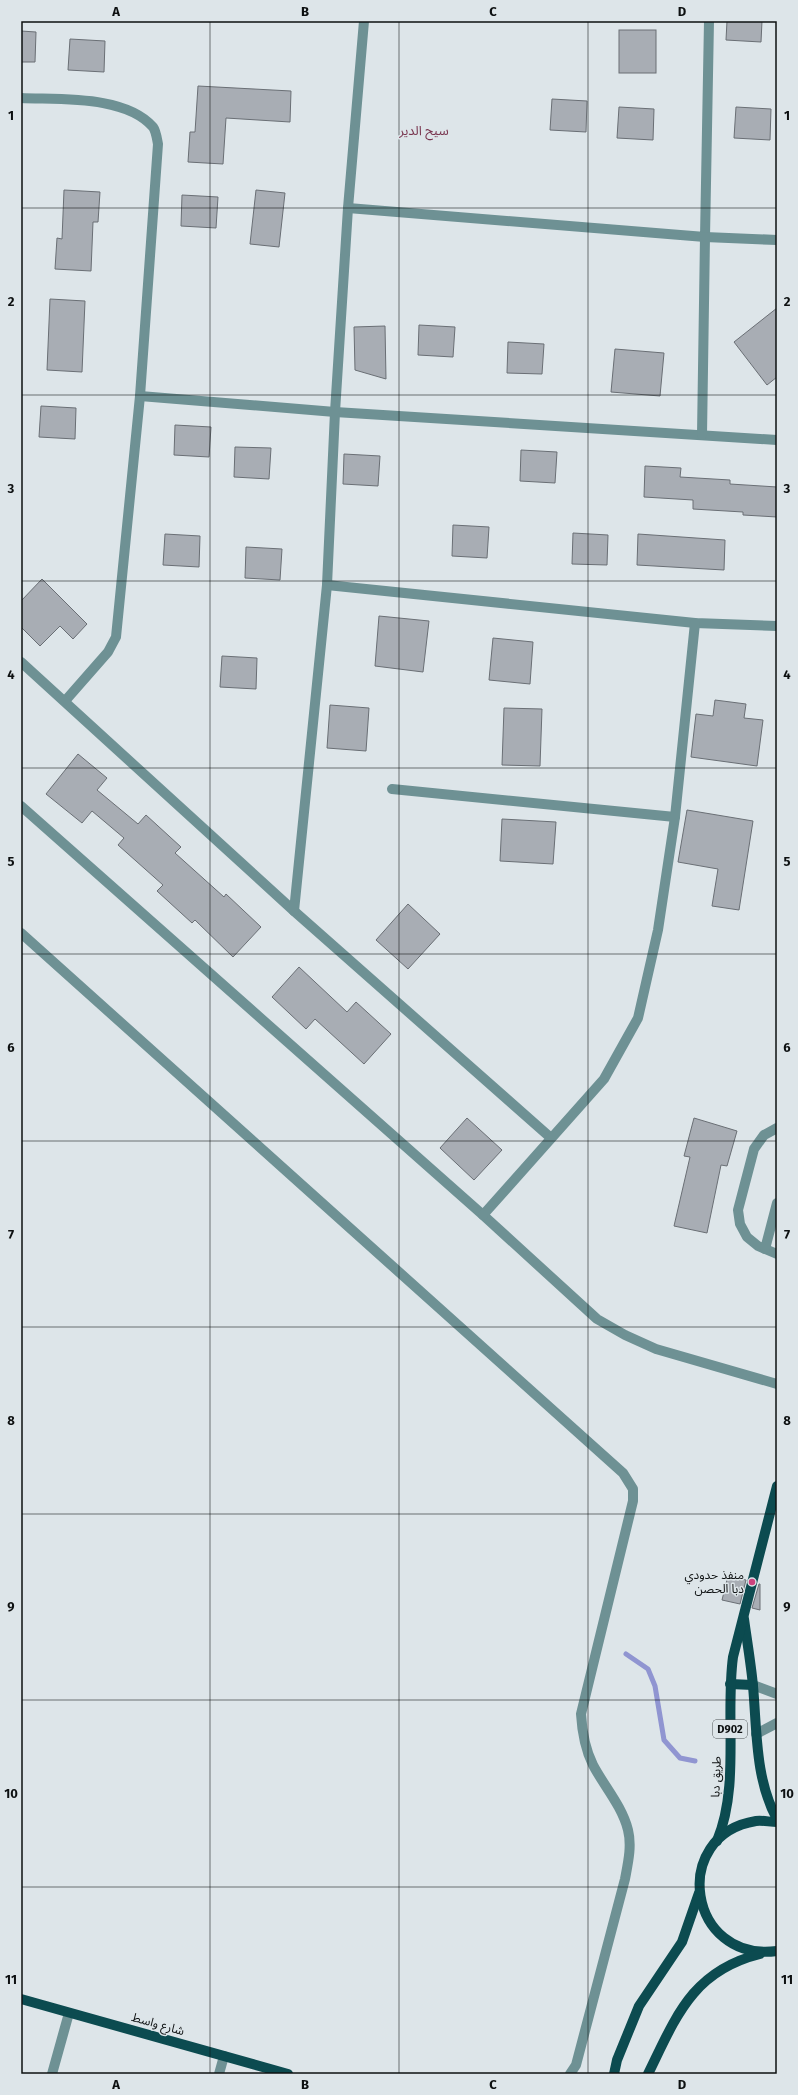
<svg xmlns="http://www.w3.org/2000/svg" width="798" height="2095" viewBox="0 0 798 2095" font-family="'Fira Sans','Noto Sans Arabic',sans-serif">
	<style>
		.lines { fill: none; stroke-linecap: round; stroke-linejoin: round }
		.stream { stroke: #9095d1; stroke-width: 5 }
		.building { fill: #a8adb4; stroke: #6a6f75 }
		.minor { stroke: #6e9194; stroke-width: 10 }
		.major { stroke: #0c4b50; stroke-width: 10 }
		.grid { fill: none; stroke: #0d1011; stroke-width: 1; stroke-opacity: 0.55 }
		.poi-dot { fill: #cc437e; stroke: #dde5e9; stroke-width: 1.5 }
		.labels { text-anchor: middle; stroke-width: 3; stroke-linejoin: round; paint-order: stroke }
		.shield { fill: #dde5e9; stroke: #4b5052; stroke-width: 1 }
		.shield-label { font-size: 11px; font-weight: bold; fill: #0d1011 }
		.poi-label { font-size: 12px; fill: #0d1011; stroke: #dde5e9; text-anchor: end }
		.street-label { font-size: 12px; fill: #0d1011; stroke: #dde5e9 }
		.neighbourhood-label { font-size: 13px; fill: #78344e; stroke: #dde5e9 }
		.neatline { fill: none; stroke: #0d1011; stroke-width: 1.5 }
		.grid-label { font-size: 13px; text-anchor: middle; font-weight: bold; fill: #0d1011 }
	</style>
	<rect width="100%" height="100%" fill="#dde5e9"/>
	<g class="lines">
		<path class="stream" d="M626 1654 648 1669 655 1686 664 1740 680 1758 695 1761"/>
	</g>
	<g class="building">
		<path d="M727 21H762L761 42 726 40Z"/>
		<rect x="619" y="30" width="37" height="43"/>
		<path d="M21 31 36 32 35 62H21Z"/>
		<path d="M70 39 105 41 104 72 68 70Z"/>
		<path d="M198 86 291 91 290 122 226 118 223 164 188 162 190 132H195Z"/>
		<path d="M552 99 587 101 586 132 550 130Z"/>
		<path d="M619 107 654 109 653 140 617 138Z"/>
		<path d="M736 107 771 109 770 140 734 138Z"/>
		<path d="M64 190 100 192 98 222H93L91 271 55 269 57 238 62 239Z"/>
		<path d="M256 190 285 193 279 247 250 244Z"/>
		<path d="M182 195 218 197 216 228 181 226Z"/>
		<path d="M50 299 85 301 82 372 47 370Z"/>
		<path d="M777 308V377L767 385 734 342Z"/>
		<path d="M419 325 455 327 453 357 418 355Z"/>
		<path d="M385 326 386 379 355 370 354 327Z"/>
		<path d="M508 342 544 344 542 374 507 373Z"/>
		<path d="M615 349 664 353 660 396 611 392Z"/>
		<path d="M41 406 76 408 75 439 39 437Z"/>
		<path d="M175 425 211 427 209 457 174 455Z"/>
		<path d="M235 447 271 448 269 479 234 477Z"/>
		<path d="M521 450 557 452 555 483 520 481Z"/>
		<path d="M344 454 380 456 378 486 343 484Z"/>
		<path d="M645 466 681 468 680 477 730 480V484L777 487V517L743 515V512L693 509V500L644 497Z"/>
		<path d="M453 525 489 527 487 558 452 556Z"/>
		<path d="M573 533 608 535 607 565 572 564Z"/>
		<path d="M165 534 200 536 199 567 163 565Z"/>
		<path d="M638 534 725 540 724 570 637 565Z"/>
		<path d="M246 547 282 549 280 580 245 578Z"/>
		<path d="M42 579 87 624 73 639 60 626 40 646 21 627V601Z"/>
		<path d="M379 616 429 621 423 672 375 666Z"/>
		<path d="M493 638 533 642 530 684 489 680Z"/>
		<path d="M222 656 257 658 256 689 220 687Z"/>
		<path d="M715 700 746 704 744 718 763 720 757 766 691 757 696 714 713 716Z"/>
		<path d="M330 705 369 708 366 751 327 748Z"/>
		<path d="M504 708 542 709 540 766 502 765Z"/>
		<path d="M78 754 107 778 97 790 138 824 146 815 181 847 175 853 224 897 226 894 261 927 233 957 195 920 192 923 157 891 163 885 118 845 124 838 92 811 82 823 46 794Z"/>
		<path d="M687 810 753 821 739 910 712 906 718 869 678 862Z"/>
		<path d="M502 819 556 822 553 864 500 861Z"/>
		<path d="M408 904 440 934 408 969 376 940Z"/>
		<path d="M299 967 347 1012 356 1002 391 1034 364 1064 315 1019 306 1029 272 997Z"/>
		<path d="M467 1118 502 1150 474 1180 440 1148Z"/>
		<path d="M694 1118 737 1131 727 1166 721 1165 707 1233 674 1226 690 1157 684 1156Z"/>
		<path d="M728 1576 746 1580 740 1604 722 1600Z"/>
		<path d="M759 1584H760V1610L752 1608Z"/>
	</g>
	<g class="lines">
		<g class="minor">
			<path d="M21 98C60 100 125 95 153 127 156 131 157 139 158 144L140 396 116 637 108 652 65 701"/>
			<path d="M348 208 705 237 709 21"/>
			<path d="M140 396 335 412 777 440"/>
			<path d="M702 435 705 237 777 240"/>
			<path d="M327 585 695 623 777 626"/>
			<path d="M21 662 294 911 551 1138"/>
			<path d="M392 789 675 817"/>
			<path d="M21 806 483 1215 597 1319 625 1335 656 1349 777 1384"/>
			<path d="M294 911 327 585 335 412 348 208 364 21"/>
			<path d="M21 933 623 1473 633 1489V1501L581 1714C582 1731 585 1749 593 1765 604 1786 622 1806 628 1830 632 1846 628 1863 625 1879L576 2065 570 2074"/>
			<path d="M777 1128 764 1135 754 1149 738 1210 740 1224 747 1237 758 1246 777 1254"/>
			<path d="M483 1215 604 1079 638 1018 658 930 675 817 695 623"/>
			<path d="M765 1249 777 1203"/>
			<path d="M753 1685 777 1694"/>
			<path d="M756 1734 777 1723"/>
			<path d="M52 2074 69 2013"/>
			<path d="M219 2074 224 2056"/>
		</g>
		<g class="major">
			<path d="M744 1619C747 1641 751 1664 753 1686 757 1730 755 1779 777 1819"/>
			<path d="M730 1684 753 1685"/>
			<path d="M777 1822C770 1822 762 1820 756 1821 669 1835 688 1963 777 1951"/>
			<path d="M717 1841C740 1786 725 1716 733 1657L777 1486"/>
			<path d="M21 1999 288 2074"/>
			<path d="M614 2074 617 2060 639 2006 682 1942 699 1893"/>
			<path d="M648 2074C676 2017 692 1971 760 1954"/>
		</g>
	</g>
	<path class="grid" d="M210 21V2074M399 21V2074M588 21V2074M21 208H777M21 395H777M21 581H777M21 768H777M21 954H777M21 1141H777M21 1327H777M21 1514H777M21 1700H777M21 1887H777"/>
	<circle class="poi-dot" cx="752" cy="1582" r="4"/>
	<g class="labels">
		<rect class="shield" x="713" y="1720" width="34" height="18" rx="3"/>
		<g class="shield-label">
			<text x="730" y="1733">D902</text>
		</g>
		<g class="poi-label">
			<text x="744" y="1579">منفذ حدودي<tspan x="744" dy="14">دبا الحصن</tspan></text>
		</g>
		<g class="street-label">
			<text transform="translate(716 1777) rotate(-88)" y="4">طريق دبا</text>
			<text transform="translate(158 2024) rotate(16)" y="4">شارع واسط</text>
		</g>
		<g class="neighbourhood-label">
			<text x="424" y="135">سيح الدير</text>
		</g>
	</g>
	<rect width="798" height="2095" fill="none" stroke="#dde5e9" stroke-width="44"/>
	<rect x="22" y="22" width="754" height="2051" class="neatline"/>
	<g class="grid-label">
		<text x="116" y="16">A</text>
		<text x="305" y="16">B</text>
		<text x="493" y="16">C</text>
		<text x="682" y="16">D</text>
		<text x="11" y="120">1</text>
		<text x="787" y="120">1</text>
		<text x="11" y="306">2</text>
		<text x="787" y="306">2</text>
		<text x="11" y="493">3</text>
		<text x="787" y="493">3</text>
		<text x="11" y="679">4</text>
		<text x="787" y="679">4</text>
		<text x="11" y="866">5</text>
		<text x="787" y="866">5</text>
		<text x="11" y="1052">6</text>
		<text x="787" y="1052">6</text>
		<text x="11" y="1239">7</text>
		<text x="787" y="1239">7</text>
		<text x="11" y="1425">8</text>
		<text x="787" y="1425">8</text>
		<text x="11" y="1611">9</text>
		<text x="787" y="1611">9</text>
		<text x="11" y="1798">10</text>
		<text x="787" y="1798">10</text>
		<text x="11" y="1984">11</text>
		<text x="787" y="1984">11</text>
		<text x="116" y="2089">A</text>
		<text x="305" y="2089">B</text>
		<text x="493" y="2089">C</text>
		<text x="682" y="2089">D</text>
	</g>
</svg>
